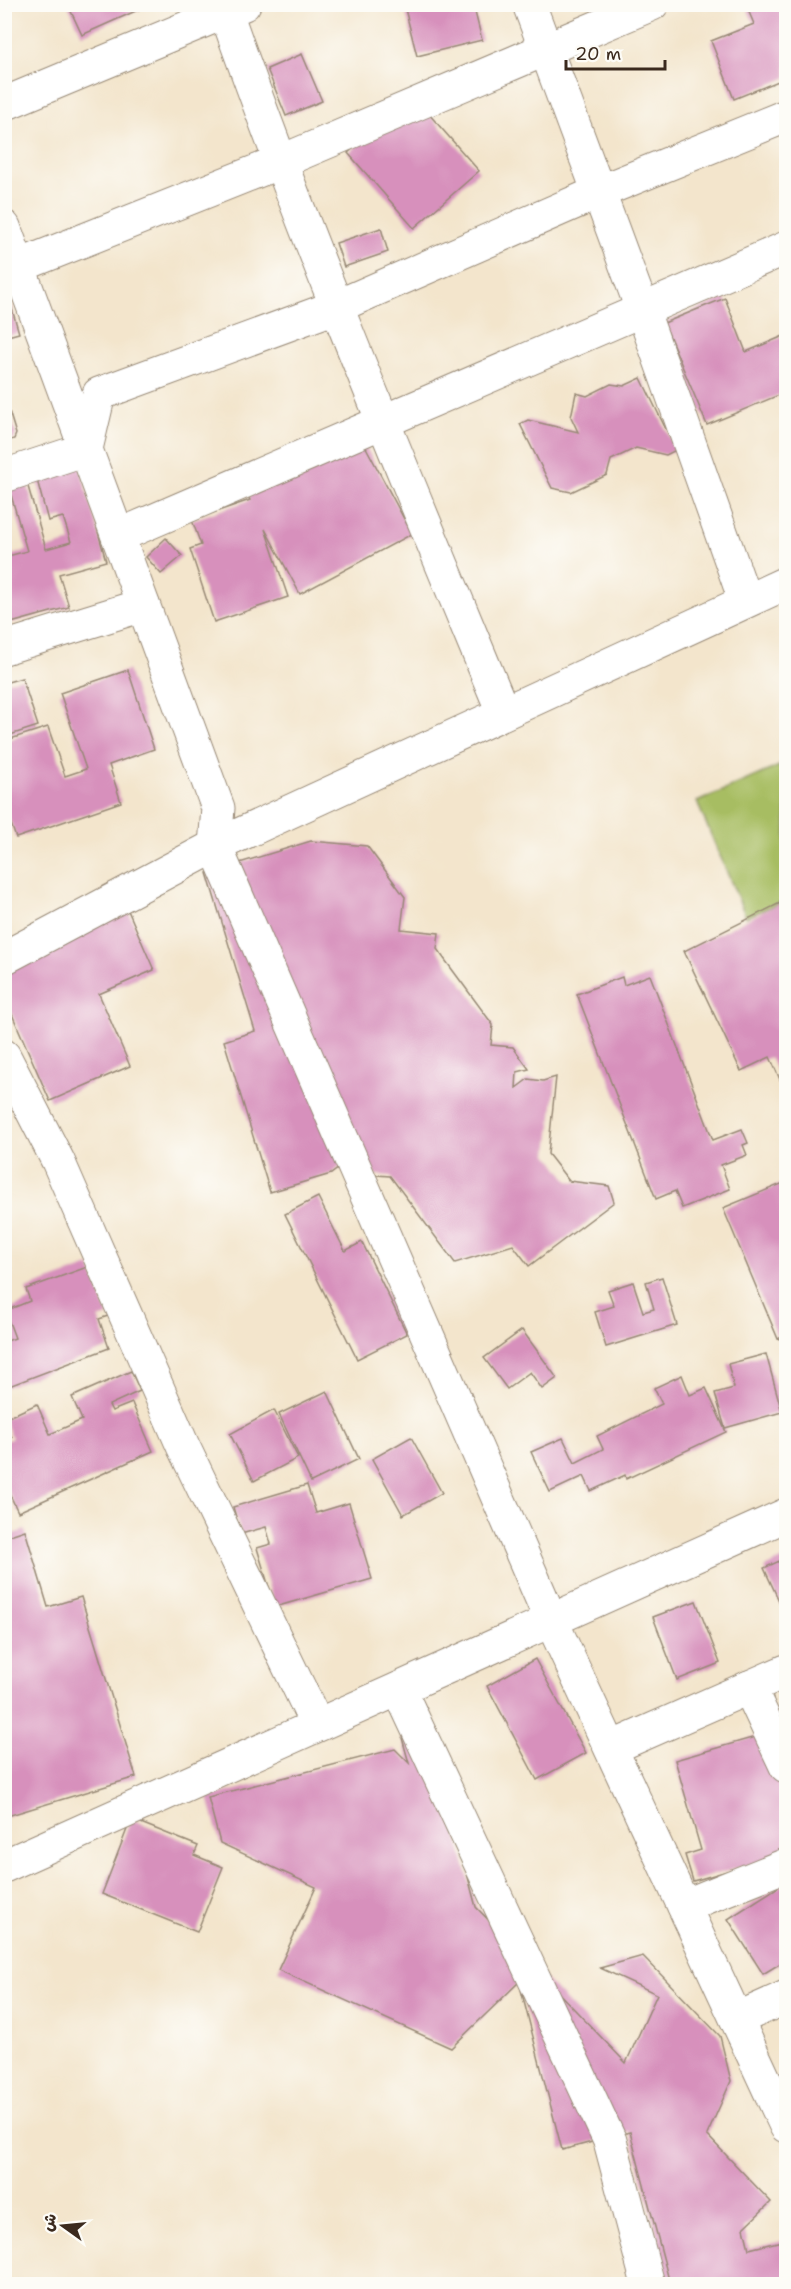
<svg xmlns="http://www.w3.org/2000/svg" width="791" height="2289" viewBox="0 0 791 2289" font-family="'Shantell Sans','Playpen Sans Arabic',sans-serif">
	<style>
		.green { fill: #a7bd62; stroke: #717440; stroke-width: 1.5 }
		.building { fill: #d790bc }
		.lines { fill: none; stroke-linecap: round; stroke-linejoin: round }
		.minor-casing { stroke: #978875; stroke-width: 35 }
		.minor { stroke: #fff; stroke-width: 33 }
	</style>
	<rect width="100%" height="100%" fill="#fdfcf7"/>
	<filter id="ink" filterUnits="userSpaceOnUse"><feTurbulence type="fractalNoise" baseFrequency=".0167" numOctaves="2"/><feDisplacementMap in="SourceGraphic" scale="12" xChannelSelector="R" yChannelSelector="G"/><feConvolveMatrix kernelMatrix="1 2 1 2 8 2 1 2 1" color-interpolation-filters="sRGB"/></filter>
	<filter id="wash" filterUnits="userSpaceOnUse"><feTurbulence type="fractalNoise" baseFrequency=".008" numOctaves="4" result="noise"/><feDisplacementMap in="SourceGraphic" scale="24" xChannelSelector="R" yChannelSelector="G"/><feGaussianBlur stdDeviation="1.35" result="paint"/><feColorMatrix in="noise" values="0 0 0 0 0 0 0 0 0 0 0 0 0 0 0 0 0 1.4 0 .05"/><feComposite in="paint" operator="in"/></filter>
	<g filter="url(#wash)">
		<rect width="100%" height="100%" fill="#f3e5cc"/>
		<path class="green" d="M786 763V900L746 917 697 802Z"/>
		<g id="blocks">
			<g class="building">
				<path d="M473 4 482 40 417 56 404 5Z"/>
				<path d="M68 5H149L82 35Z"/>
				<path d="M746 5H786V78L734 99 711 41 754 24Z"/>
				<path d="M302 54 322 101 286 116 267 69Z"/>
				<path d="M413 96 479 171 414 228 348 153Z"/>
				<path d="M381 228 388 252 344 267 336 243Z"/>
				<path d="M725 298 746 352 786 335V392L707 425 664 323Z"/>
				<path d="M4 300 10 302 19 333 4 337Z"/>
				<path d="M641 378 676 450 666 455 636 448 611 460 607 475 571 492 552 488 520 424 528 420 578 432 571 417 576 393 587 396 611 384 624 386Z"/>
				<path d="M5 398 16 434 14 439 4 442Z"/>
				<path d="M360 436 412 534 300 594 265 529 288 597 214 622 190 549 201 545 192 520 250 500 248 496Z"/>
				<path d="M79 463 106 561 59 574 69 607 11 623 4 600V557L27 551 9 488 27 483 46 549 71 542 63 517 48 521 36 476Z"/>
				<path d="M166 538 182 556 161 574 146 557Z"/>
				<path d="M128 670 154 749 109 765 121 802 16 838 4 804V741L48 727 65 776 86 769 60 693Z"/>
				<path d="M22 678 38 726 4 737V683Z"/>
				<path d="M311 841 367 846 405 897 401 929 439 933 437 949 493 1025 491 1045 513 1047 529 1069 517 1072 516 1088 528 1079 543 1081 556 1077 548 1154 569 1181 609 1186 614 1202 529 1266 513 1245 455 1263 390 1176 376 1175 360 1152 331 1174 270 1192 224 1041 255 1031 207 873Z"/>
				<path d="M786 900V1093L770 1057 741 1071 684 951Z"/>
				<path d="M127 908 154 970 99 994 130 1066 50 1101 4 996V961Z"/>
				<path d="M650 975 713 1140 742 1129 748 1143 743 1145 747 1155 721 1165 730 1189 682 1208 675 1191 656 1199 577 994 622 977 624 985Z"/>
				<path d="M786 1182V1335L778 1339 723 1208Z"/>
				<path d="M318 1197 345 1251 362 1242 407 1334 357 1359 285 1214Z"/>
				<path d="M90 1266 108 1316 99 1319 109 1348 4 1388V1342L15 1338 5 1311 30 1301 26 1289Z"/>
				<path d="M662 1277 677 1325 606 1347 595 1312 614 1306 608 1290 633 1282 643 1312 654 1309 646 1282Z"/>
				<path d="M522 1330 557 1378 542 1389 530 1372 507 1389 484 1358Z"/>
				<path d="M766 1354 782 1412 725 1428 715 1393 734 1388 728 1364Z"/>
				<path d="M131 1371 140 1391 109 1405 112 1411 132 1403 153 1451 18 1512 4 1482V1442L12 1438 4 1419 37 1404 50 1434 82 1420 72 1397Z"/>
				<path d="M682 1375 690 1395 706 1388 726 1432 626 1479 625 1475 591 1491 584 1476 550 1492 531 1452 563 1438 575 1463 603 1449 597 1436 662 1404 654 1388Z"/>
				<path d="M327 1391 359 1459 311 1482 279 1414Z"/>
				<path d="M274 1410 298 1458 254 1481 230 1434Z"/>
				<path d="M411 1437 442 1493 403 1515 372 1459Z"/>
				<path d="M307 1485 316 1513 349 1503 372 1579 275 1607 257 1548 271 1544 266 1527 241 1534 233 1507Z"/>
				<path d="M25 1530 48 1607 81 1597 136 1777 4 1817V1537Z"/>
				<path d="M786 1558V1616L764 1568Z"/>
				<path d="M696 1601 720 1663 677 1680 653 1617Z"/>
				<path d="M535 1659 586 1753 537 1780 487 1686Z"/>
				<path d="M429 1731 476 1907 626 2063 657 1994 600 1968 643 1956 720 2036 731 2081 707 2135 771 2202 744 2228 749 2249 786 2240V2284H670L630 2132 562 2150 519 1982 451 2048 278 1970 316 1887 220 1843 208 1797 395 1749 409 1763 402 1738Z"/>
				<path d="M773 1732 786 1779V1854L693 1881 685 1855 701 1850 675 1760Z"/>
				<path d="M131 1819 198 1846 194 1855 223 1867 197 1932 102 1894Z"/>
				<path d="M786 1882V1960L763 1974 728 1919Z"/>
			</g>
		</g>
	</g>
	<g filter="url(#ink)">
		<use href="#blocks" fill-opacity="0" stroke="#978875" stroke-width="1.5"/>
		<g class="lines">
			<g class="minor-casing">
				<g id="minor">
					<path d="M223 4C307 244 406 478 503 712"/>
					<path d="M529 4 642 309 745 600"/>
					<path d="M4 104 244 4"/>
					<path d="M4 227 218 808 215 846 551 1620 786 2126"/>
					<path d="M4 272 280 162 652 4"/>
					<path d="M4 476 86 449 99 394 338 306 599 192 786 116"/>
					<path d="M118 536C341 441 563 342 786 248"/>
					<path d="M4 648 143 605"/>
					<path d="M4 958 215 846 786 583"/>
					<path d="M4 1056 58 1161 183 1446 317 1725"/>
					<path d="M749 1687 786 1766"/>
					<path d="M399 1689 610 2141 648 2284"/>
					<path d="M611 1748 786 1671"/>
					<path d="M4 1866 786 1515"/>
					<path d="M684 1906 786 1865"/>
					<path d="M737 2019 786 1997"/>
				</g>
			</g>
			<use href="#minor" class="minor"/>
		</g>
	</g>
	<rect width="791" height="2289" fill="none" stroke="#fdfcf7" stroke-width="24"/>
	<g transform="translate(63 2226) rotate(285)" stroke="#fdfcf7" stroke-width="4.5" paint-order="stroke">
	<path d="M0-4.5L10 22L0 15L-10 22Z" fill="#3b2a1e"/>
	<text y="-9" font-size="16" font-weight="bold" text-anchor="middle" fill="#3b2a1e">ش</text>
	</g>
	<path d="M566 60v9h99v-9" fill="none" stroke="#3b2a1e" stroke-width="3"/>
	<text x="575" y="60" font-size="18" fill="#3b2a1e" stroke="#fdfcf7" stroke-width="4.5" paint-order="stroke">20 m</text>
</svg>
